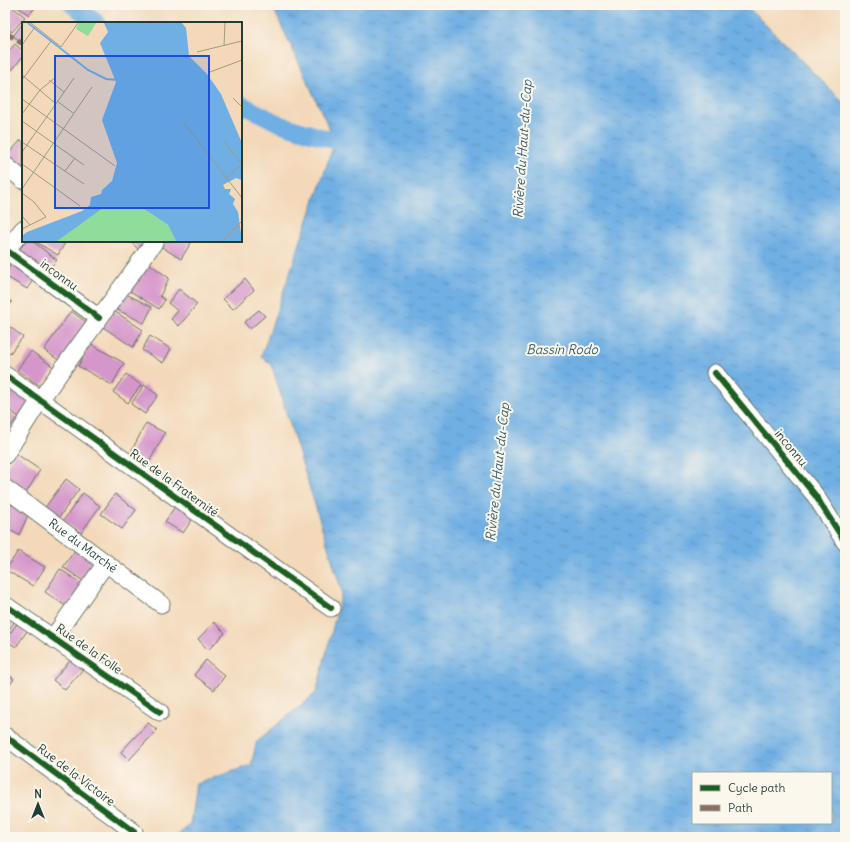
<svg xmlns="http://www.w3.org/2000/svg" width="850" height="842" viewBox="0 0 850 842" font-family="Delius,sans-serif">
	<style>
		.water { fill: url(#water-ripples); stroke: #47768c; fill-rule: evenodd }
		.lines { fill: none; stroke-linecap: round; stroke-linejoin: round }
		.canal { stroke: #6fafe3; stroke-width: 17 }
		.building { fill: #d597cb }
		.street-casing { stroke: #697463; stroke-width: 19 }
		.street { stroke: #fff; stroke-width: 17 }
		.quiet { stroke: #8d6e63; stroke-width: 5; stroke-dasharray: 10 5; stroke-linecap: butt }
		.cycleway-casing { stroke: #fbf7ec; stroke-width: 8 }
		.cycleway { stroke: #1b5e20; stroke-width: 6 }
		.labels { text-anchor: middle; stroke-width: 4; stroke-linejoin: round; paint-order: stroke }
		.street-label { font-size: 12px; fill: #1f3d34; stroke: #fbf7ec }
		.water-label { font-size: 13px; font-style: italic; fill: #375f69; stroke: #fbf7ec }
		.inset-river { fill: none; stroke: #6fafe3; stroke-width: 2 }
		.inset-road { fill: none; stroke: #9e9b84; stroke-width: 1 }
		.view { fill: #1d4ed8; fill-opacity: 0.15; stroke: #1d4ed8; stroke-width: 2 }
		.inset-edge { fill: none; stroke: #1f3d34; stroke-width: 2 }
	</style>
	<defs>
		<pattern id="water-ripples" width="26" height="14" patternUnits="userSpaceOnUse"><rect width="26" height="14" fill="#6fafe3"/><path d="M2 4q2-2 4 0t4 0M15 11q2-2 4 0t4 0" fill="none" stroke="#5b90b9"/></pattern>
	</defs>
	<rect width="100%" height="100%" fill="#fbf7ec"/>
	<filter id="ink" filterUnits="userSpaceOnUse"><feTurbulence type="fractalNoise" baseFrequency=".025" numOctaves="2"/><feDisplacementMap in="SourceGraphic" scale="8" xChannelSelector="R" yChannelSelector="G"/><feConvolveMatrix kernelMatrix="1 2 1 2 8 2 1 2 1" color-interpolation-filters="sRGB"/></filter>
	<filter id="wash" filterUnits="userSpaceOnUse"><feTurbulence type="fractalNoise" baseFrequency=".012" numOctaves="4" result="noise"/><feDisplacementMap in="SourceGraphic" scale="16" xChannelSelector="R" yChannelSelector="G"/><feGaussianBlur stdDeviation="0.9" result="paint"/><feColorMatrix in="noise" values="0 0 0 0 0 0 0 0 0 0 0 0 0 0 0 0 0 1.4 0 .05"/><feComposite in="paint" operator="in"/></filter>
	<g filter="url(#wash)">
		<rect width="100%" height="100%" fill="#f3d9ba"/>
		<path class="water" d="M272 5H746L845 104V837H175L190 825 196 784 251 765 257 741 316 693 342 592 271 363 261 357 335 141ZM693 773H831V823H693Z"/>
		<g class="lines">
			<g class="canal">
				<path d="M72 5 98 23"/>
				<path d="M241 104 280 124 335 141 356 132"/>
			</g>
		</g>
		<g id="blocks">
			<g class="building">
				<path d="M5 5H10L25 17 12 32 5 26Z"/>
				<path d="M15 5H37L29 15Z"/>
				<path d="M23 23V43L13 36Z"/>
				<path d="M15 44 23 51V56L12 70 5 63V56Z"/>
				<path d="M21 140 23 142V168L20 171 5 158Z"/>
				<path d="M27 241H32L57 260 44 274 18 250Z"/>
				<path d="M34 241H66L58 255Z"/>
				<path d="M130 241H153L142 253Z"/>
				<path d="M164 241H192L181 259 160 246Z"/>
				<path d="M147 262 169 278 160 296 165 300 159 309 130 291Z"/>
				<path d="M11 263 35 277 27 289 5 276Z"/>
				<path d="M245 279 254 290 233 309 223 299Z"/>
				<path d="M179 289 197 304 179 326 171 319 178 311 168 303Z"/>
				<path d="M122 292 152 307 144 323 114 308Z"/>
				<path d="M5 298 12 302 5 312Z"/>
				<path d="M259 310 265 316 250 329 244 322Z"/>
				<path d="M71 311 90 325 63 363 44 350Z"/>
				<path d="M114 311 143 330 133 347 103 327Z"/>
				<path d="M5 323 23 337 10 353 5 349Z"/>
				<path d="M150 336 171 349 163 363 142 350Z"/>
				<path d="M91 344 124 363 112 385 78 366Z"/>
				<path d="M31 351 55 368 41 387 17 370Z"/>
				<path d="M126 374 141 385 128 403 113 392Z"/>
				<path d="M144 385 158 395 145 414 131 404Z"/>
				<path d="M8 386 31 402 20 418 5 407V390Z"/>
				<path d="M5 411 16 419 10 427 5 424Z"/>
				<path d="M146 423 165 433 148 464 130 454Z"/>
				<path d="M15 453 40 470 26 493 5 480V469Z"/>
				<path d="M66 479 79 489 58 519 44 509Z"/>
				<path d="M83 493 100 506 81 533 63 521Z"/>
				<path d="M115 494 136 510 122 529 101 514Z"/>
				<path d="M8 503 29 513 19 535 5 528V510Z"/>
				<path d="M177 503 195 515 183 533 165 522Z"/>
				<path d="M78 546 101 561 86 583 63 567Z"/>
				<path d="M18 551 45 567 33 586 6 570Z"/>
				<path d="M60 569 85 586 70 609 45 592Z"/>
				<path d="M5 612 16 619 5 636Z"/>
				<path d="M19 621 29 628 16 647 5 640Z"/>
				<path d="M214 622 225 633 208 650 198 639Z"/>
				<path d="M72 658 84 668 65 690 53 680Z"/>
				<path d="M206 660 225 676 214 690 194 675Z"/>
				<path d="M5 672 14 679 5 691Z"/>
				<path d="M148 723 157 730 129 760 121 752Z"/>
			</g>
		</g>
	</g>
	<g filter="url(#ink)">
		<use href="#blocks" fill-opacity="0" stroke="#697463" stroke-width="1"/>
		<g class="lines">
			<g class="street-casing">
				<g id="street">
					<path d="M5 165 23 180"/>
					<path d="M6 250 99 318"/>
					<path d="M5 252 23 229"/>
					<path d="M715 373 815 495 845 542"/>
					<path d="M5 375 331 608"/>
					<path d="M5 455 40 400 155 241"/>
					<path id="s1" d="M5 488 161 604"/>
					<path d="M5 605 160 712"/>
					<path d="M53 638 106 563"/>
					<path d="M5 736 134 832"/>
				</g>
			</g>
			<use href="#street" class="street"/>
			<path class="quiet" d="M5 32 23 44"/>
			<g class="cycleway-casing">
				<g id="cycleway">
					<path d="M6 250 99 318"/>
					<path d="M715 373 815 495 845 542"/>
					<path d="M5 375 331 608"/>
					<path d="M5 605 160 712"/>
					<path d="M5 736 134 832"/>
				</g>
			</g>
			<use href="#cycleway" class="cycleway"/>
		</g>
	</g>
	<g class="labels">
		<g class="street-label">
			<text transform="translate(59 275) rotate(36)" y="4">inconnu</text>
			<text transform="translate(791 448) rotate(50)" y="4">inconnu</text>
			<text transform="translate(174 483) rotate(36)" y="4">Rue de la Fraternité</text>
			<text dy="4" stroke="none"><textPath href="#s1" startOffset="97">Rue du Marché</textPath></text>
			<text transform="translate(89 649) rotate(35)" y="4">Rue de la Folle</text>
			<text transform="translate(76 775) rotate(37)" y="4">Rue de la Victoire</text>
		</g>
		<g class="water-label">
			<text transform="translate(522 149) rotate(-86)" y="5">Rivière du Haut-du-Cap</text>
			<text x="562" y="354">Bassin Rodo</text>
			<text transform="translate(497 472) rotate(-84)" y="5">Rivière du Haut-du-Cap</text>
		</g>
	</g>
	<g transform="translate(22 22)">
		<rect width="220" height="220" fill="#f3d9ba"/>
		<path d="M57 1H74L66 14 54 7Z" fill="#90dd9b"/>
		<path d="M81 186 122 187 146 203 154 219H33Z" fill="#90dd9b"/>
		<path d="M82 1H160L164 6 167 34 185 52 199 72 220 121V158L214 156 201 163 203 167H209L207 172 213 177 211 182 216 190 220 219H154L146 203 122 187 81 186 35 219H0V214L5 210 60 189 68 183 69 175 79 172 80 168 90 159 95 141 80 98 94 60 78 21 86 10Z" fill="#6fafe3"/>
		<path class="inset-river" d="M6 1 66 48 84 57 96 58"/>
		<path class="inset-road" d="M9 1 39 25 56 1M0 23 13 5M202 24 203 1M175 30 220 19M188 50 220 38M0 53 33 81M0 58 29 19M27 58 42 70M211 76 220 85M0 77 93 144M35 79 51 91M0 92 18 68 34 55M0 99 62 143M162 101 220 176M0 120 62 162M202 120 220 142M0 130 52 56M0 142 58 184M43 149 53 136M203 157 220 142M0 167 70 65M0 171 12 180 24 195 0 207M0 194 8 203M200 219 220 199"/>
		<path class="view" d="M33 34H187V186H33Z"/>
		<rect width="220" height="220" class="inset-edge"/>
	</g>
	<rect width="850" height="842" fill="none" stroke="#fbf7ec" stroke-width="20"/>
	<rect x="692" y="772" width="140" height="52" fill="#fbf7ec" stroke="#a3ada2"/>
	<rect x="700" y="785" width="20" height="6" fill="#1b5e20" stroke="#a3ada2"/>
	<text x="728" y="792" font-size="12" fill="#1f3d34">Cycle path</text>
	<rect x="700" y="805" width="20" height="6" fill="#8d6e63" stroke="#a3ada2"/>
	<text x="728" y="812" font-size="12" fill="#1f3d34">Path</text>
	<g transform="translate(38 804)" stroke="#fbf7ec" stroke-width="3" paint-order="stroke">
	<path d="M0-3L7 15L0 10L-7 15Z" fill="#1f3d34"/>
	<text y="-6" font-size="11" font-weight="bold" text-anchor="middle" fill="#1f3d34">N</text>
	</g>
</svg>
